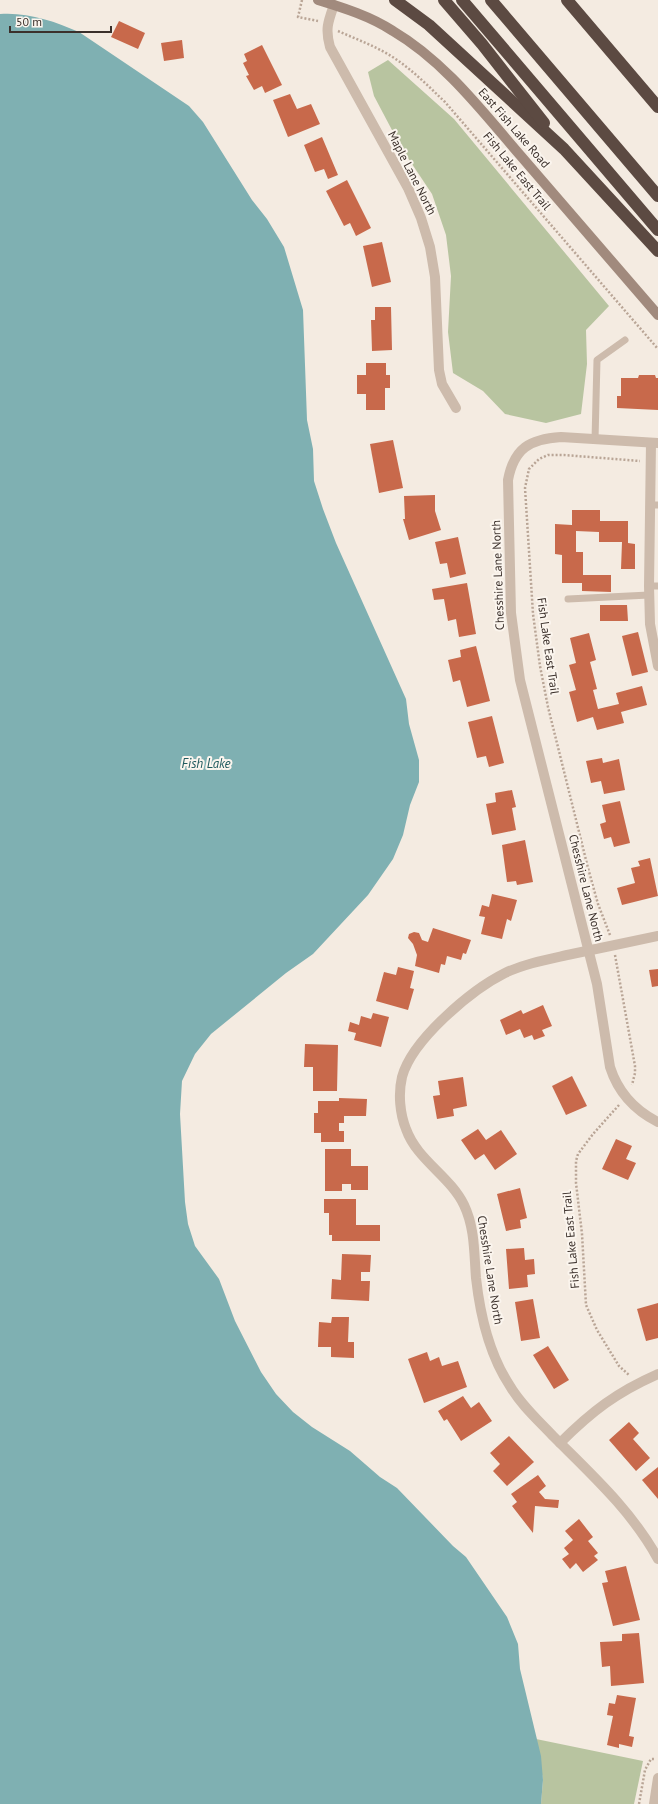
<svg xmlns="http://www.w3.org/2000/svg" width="658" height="1804" viewBox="0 0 658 1804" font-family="'PT Sans',sans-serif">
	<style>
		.green { fill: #b8c4a0 }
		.water { fill: #7fb0b2 }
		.building { fill: #c8694b }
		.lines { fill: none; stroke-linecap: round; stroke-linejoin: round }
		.path { stroke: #b9a596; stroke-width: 2.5; stroke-dasharray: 2 2; stroke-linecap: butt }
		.lane { stroke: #cdbbac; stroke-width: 7 }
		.street { stroke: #cdbbac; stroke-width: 10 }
		.secondary { stroke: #a18a7d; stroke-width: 10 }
		.highway { stroke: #5c4a42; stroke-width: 12 }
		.labels { text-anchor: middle; stroke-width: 4; stroke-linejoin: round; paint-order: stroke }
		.street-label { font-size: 12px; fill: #3b302b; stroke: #fbf5ee }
		.water-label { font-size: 13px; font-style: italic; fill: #1f5a5e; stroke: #fbf5ee }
	</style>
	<rect width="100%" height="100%" fill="#f4ebe1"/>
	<g class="green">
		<path d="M388 60 454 119 609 306 586 330 587 364 581 414 546 423 505 414 483 391 453 373 448 332 451 276 446 235 432 194 402 149 374 96 368 72Z"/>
		<path d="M536 1739 643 1761 634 1804H541L543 1780Z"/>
	</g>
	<path class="water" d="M0 14C27 12 54 21 79 32L189 106 203 122 252 200 267 219 284 247 303 310 307 420 313 449 314 481 323 509 336 543 406 699 409 724 419 760V782L410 805 403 835 393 859 368 895 313 954 286 973 211 1034 195 1054 182 1081 180 1114 185 1202 188 1224 195 1246 219 1279 235 1321 261 1372 276 1394 293 1412 312 1427 350 1451 380 1477 397 1488 453 1546 466 1557 507 1617 518 1644 520 1669 541 1756 543 1780 541 1804H0Z"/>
	<g class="building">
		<path d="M119 21 145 33 138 49 111 37Z"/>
		<path d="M182 40 184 58 164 61 161 43Z"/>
		<path d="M262 45 282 85 265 93 262 86 254 90 246 76 249 75 243 63 247 61 244 54Z"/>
		<path d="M290 94 297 109 311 104 320 124 288 137 273 100Z"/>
		<path d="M322 137 338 175 328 179 324 169 315 172 304 145Z"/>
		<path d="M347 180 371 228 356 236 350 223 344 226 326 191Z"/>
		<path d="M382 242 391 282 372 287 363 246Z"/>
		<path d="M375 307H391L392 350 372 351 371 320H375Z"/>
		<path d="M366 363H386V375H390V388H385V410H366V394H357V375H366Z"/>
		<path d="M639 375H655L656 378H658V410L617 408V396H621V378H638Z"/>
		<path d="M393 440 403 488 379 493 370 444Z"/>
		<path d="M435 495V511L441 530 409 540 403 519H405L404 496Z"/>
		<path d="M572 510H600V521H628V543L635 544V569H621L622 542H599V532L576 531V552H583V575H611V592L582 591V583H562V555L555 554V524L572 525Z"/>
		<path d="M458 537 466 574 450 578 447 563 440 564 435 542Z"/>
		<path d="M467 583 476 634 459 637 456 619 448 621 444 599 434 600 432 589Z"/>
		<path d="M600 605H627L628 621H600Z"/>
		<path d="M638 632 648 672 632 676 622 636Z"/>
		<path d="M589 633 596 660 590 662 597 689 593 690 598 709 619 704 616 693 642 686 647 705 621 712 624 723 597 730 593 717 577 722 569 692 576 690 569 665 576 663 570 638Z"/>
		<path d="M476 646 490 701 467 707 460 680 453 682 448 660 461 657 460 650Z"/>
		<path d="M492 716 504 763 489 767 486 756 477 758 468 722Z"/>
		<path d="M602 758 603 763 619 759 625 790 604 794 601 781 591 783 586 761Z"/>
		<path d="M512 790 516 807 512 808 516 830 492 835 486 804 496 802 495 793Z"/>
		<path d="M620 801 630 843 614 847 611 837 604 839 600 824 606 822 602 805Z"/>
		<path d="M525 840 533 882 517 885 516 881 507 882 502 845Z"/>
		<path d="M650 858 658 896 622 905 617 888 635 883 631 868 640 866 638 861Z"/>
		<path d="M492 894 517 900 511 921 507 919 502 939 481 934 485 917 479 916 482 905 489 907Z"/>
		<path d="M433 928 471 940 466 954 463 953 461 960 447 956 445 965 441 964 439 973 415 966 417 955 413 944 408 938 409 934 414 932 419 933 422 940 428 942Z"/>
		<path d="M398 967 414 971 410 988 414 989 408 1010 376 1001 384 972 396 975Z"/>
		<path d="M658 969V986L652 987 649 970Z"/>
		<path d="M543 1005 552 1026 542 1030 545 1036 534 1040 532 1035 524 1038 520 1029 506 1035 500 1020 521 1010 523 1014Z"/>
		<path d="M373 1013 389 1017 381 1047 354 1040 356 1033 348 1031 350 1022 359 1025 361 1016 371 1019Z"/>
		<path d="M305 1044 338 1045 337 1091H313V1067H304Z"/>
		<path d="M572 1076 587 1106 566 1115 552 1086Z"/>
		<path d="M463 1077 467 1106 453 1109 454 1116 437 1119 433 1096 440 1095 438 1081Z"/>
		<path d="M339 1098 367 1099 366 1116H344V1123H339V1131H344V1142H321V1133H314V1113H318V1101H339Z"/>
		<path d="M478 1129 486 1140 501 1130 517 1154 495 1170 484 1154 475 1160 461 1140Z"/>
		<path d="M616 1139 632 1146 626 1159 636 1163 628 1180 602 1169Z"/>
		<path d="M325 1149H351V1166H368V1190H351V1184H342V1191H325Z"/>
		<path d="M520 1188 527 1218 520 1220 521 1228 506 1231 497 1194Z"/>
		<path d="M324 1199H356V1225H380V1241H332V1235H329V1213H324Z"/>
		<path d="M524 1248 525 1260 534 1259 535 1274 527 1275 528 1287 509 1289 506 1249Z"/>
		<path d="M342 1254 371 1255 370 1272H361V1281H370L369 1301 331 1299 332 1279 341 1280Z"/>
		<path d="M533 1299 540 1338 521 1341 515 1302Z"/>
		<path d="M658 1303V1338L646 1341 637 1309Z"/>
		<path d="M332 1317H349L348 1342H354V1358L331 1357V1347H318L319 1322 331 1323Z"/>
		<path d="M548 1346 569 1380 554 1389 533 1355Z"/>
		<path d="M427 1352 430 1361 439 1357 442 1366 458 1361 467 1387 424 1403 408 1359Z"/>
		<path d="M463 1396 471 1408 479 1402 492 1421 461 1441 447 1419 444 1421 438 1411Z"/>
		<path d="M629 1422 639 1433 633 1439 650 1458 636 1471 609 1440Z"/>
		<path d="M509 1436 534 1462 507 1486 493 1471 500 1464 490 1453Z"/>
		<path d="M658 1467V1499L642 1480Z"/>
		<path d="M538 1475 546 1486 539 1492 545 1499 559 1500 558 1508 535 1506 533 1533 512 1506 517 1502 511 1494Z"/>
		<path d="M579 1519 593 1537 588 1541 598 1553 594 1556 598 1560 583 1572 576 1563 570 1569 562 1559 569 1554 564 1548 573 1540 565 1531Z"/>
		<path d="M626 1566 640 1620 613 1626 602 1583 608 1582 605 1571Z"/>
		<path d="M639 1633 644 1683 611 1686 610 1666 602 1667 600 1642 622 1641V1634Z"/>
		<path d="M617 1695 636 1698 629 1736 634 1737 632 1747 619 1744V1748L607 1745 613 1716 607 1715 609 1703 615 1704Z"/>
	</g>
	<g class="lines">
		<g class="path">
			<path d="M302 0 298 17 318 21"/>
			<path d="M338 31C356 39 375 46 391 56 412 69 428 86 445 102L658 349"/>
			<path d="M610 935 598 904 588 868 548 707 540 666 533 614 525 488 529 469 539 459 548 455H564L640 461"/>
			<path d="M615 955 635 1066V1073L632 1085"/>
			<path d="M619 1105 593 1134 578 1154 576 1161V1183L582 1234 586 1305 597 1330 619 1366 629 1375"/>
			<path d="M639 1804 645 1770 651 1759H654"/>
		</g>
		<g class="lane">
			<path d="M595 440 597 360 625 340"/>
			<path d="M650 505H658"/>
			<path d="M649 586H658"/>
			<path d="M568 599 649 595"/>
		</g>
		<g class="street">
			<path d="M334 5C328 22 325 29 330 47L408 188 421 218 430 247 435 277 439 370 442 384 456 408"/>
			<path d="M651 443 649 586 650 624 658 666"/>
			<path d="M658 443 561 437C530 439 514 448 508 480L511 613 520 680 597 984 610 1067C618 1092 634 1110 658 1122"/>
			<path d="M658 936C629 942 601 948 572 954 550 959 526 963 505 973 471 990 412 1040 402 1077 398 1094 400 1114 406 1129 417 1160 450 1176 464 1205 475 1228 474 1253 476 1278 480 1314 490 1356 510 1386 521 1405 538 1420 553 1436 591 1474 632 1511 658 1559"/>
			<path d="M560 1443C592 1411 617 1392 658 1374"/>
			<path d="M654 1804 658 1778"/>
		</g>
		<path class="secondary" d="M318 0C344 8 370 16 393 31 444 61 482 111 520 155 566 208 612 261 658 315"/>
		<g class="highway">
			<path d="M395 0 429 25 564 149 658 251"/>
			<path d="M444 0 482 44 544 123"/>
			<path d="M462 0 658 230"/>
			<path d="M491 0 658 196"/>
			<path d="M567 0 658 107"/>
		</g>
	</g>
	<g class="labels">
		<g class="street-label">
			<text transform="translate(514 128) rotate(49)" y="4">East Fish Lake Road</text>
			<text transform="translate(517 171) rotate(50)" y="4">Fish Lake East Trail</text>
			<text transform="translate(412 173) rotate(63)" y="4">Maple Lane North</text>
			<text transform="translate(498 575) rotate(-92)" y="4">Chesshire Lane North</text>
			<text transform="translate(548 646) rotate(82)" y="4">Fish Lake East Trail</text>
			<text transform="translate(586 888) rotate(76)" y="4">Chesshire Lane North</text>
			<text transform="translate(571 1240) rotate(-95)" y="4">Fish Lake East Trail</text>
			<text transform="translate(490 1270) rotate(81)" y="4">Chesshire Lane North</text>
		</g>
		<g class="water-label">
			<text x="206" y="768">Fish Lake</text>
		</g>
	</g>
	<path d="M10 26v6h101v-6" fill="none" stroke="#3b302b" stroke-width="2"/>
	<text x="16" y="26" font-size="12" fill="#3b302b" stroke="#fbf5ee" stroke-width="3" paint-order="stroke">50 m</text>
</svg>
